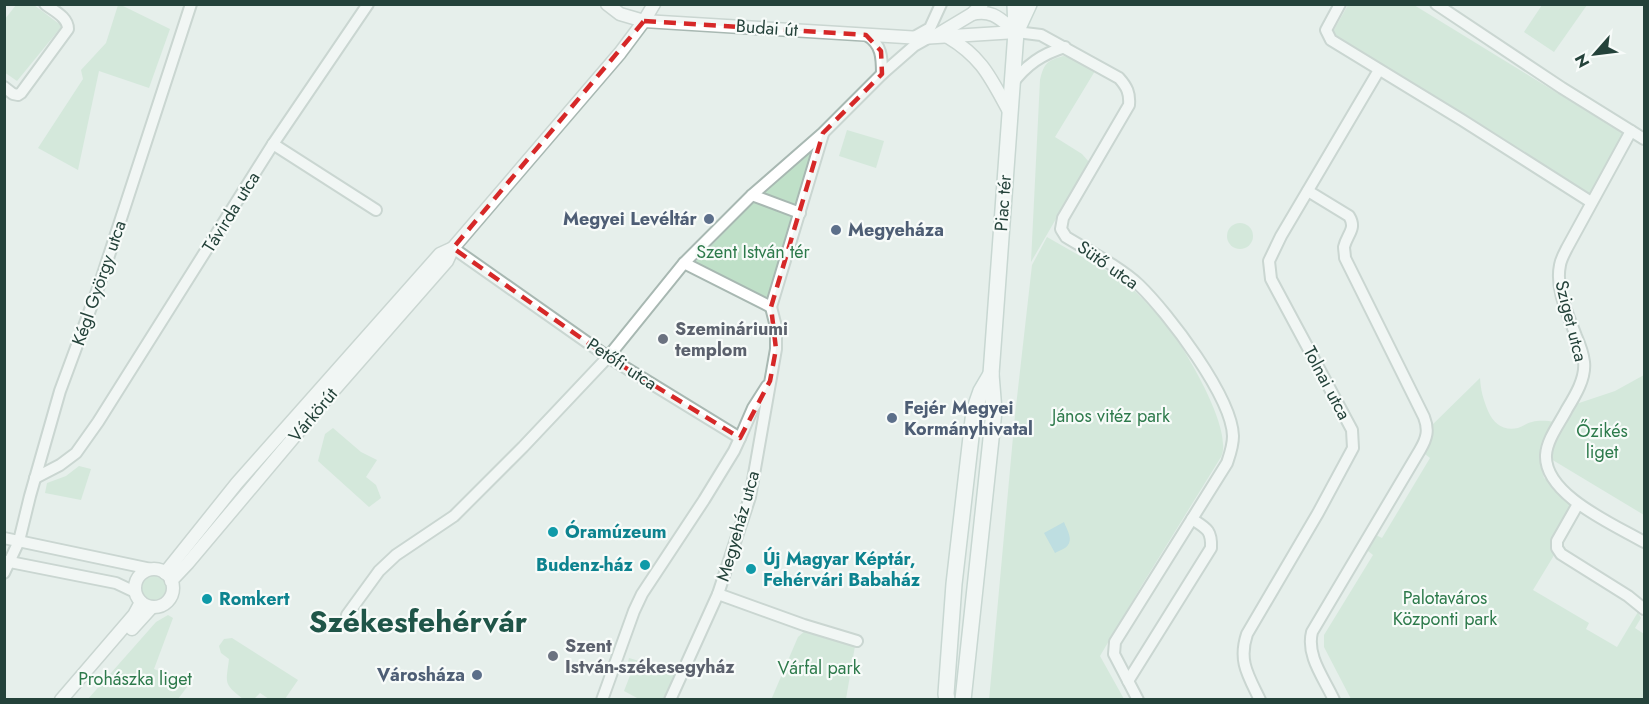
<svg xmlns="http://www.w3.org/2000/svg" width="1649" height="704" viewBox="0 0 1649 704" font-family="Jost,sans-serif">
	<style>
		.green { fill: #bfe0c8 }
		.water { fill: #8ec9d4 }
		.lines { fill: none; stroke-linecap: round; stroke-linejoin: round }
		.minor-casing { stroke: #a8b8b2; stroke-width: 14 }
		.tertiary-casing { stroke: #a8b8b2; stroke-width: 15 }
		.secondary-casing { stroke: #a4bbb3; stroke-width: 18 }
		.minor { stroke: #fff; stroke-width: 10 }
		.tertiary { stroke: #fff; stroke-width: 12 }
		.secondary { stroke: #fff; stroke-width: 15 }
		.marked { fill: none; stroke: #d62828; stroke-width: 4.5; stroke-dasharray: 12 8; stroke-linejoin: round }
		.service-dot { fill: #5c6f8a; stroke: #f7fbf9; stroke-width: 2 }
		.worship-dot { fill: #6b7280; stroke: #f7fbf9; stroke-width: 2 }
		.culture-dot { fill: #0f9aa8; stroke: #f7fbf9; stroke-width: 2 }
		.labels { text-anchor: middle; stroke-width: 4.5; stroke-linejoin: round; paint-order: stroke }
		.street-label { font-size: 18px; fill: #24423a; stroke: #f7fbf9 }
		.service-label { font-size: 18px; font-weight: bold; fill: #4e5e75; stroke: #f7fbf9; text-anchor: end }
		.park-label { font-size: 18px; fill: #2d7a4b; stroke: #f7fbf9 }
		.worship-label { font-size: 18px; font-weight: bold; fill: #5b616d; stroke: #f7fbf9; text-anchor: start }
		.culture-label { font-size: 18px; font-weight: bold; fill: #0d838f; stroke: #f7fbf9; text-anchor: start }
		.town-label { font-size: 30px; font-weight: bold; fill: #1f5548; stroke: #f7fbf9 }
	</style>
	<rect width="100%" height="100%" fill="#e6efeb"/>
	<g class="green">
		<path d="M16 5H34L62 26 17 81 4 72 5 19Z"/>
		<path d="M118 5H121L170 29 149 88 99 71 78 170 38 148 83 79 81 70 106 43Z"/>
		<path d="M1348 5H1414L1624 134 1589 196 1332 33Z"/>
		<path d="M1542 5H1587L1554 52 1524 32Z"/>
		<path d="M1063 56 1071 57 1095 71 1055 137 1082 154 1089 162 1031 262 1040 80C1044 63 1047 61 1063 56Z"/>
		<path d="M847 130 884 141 876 168 839 156Z"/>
		<path d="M812 148 818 151 773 302 695 262 755 201Z"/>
		<circle cx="1240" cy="236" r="13"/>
		<path d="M1047 237C1066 248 1085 259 1104 269 1111 274 1121 278 1127 284 1141 296 1160 317 1171 331 1187 353 1234 431 1221 457L1142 585 1100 656 1124 699 989 700 1015 415 1032 265Z"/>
		<path d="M1644 375V515L1546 456 1570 406 1615 391Z"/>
		<path d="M1480 378C1481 392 1483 398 1488 411 1494 424 1503 431 1518 428 1523 426 1527 423 1532 422 1540 420 1547 421 1555 422 1544 444 1538 454 1544 478L1555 484 1578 504 1553 557 1533 590 1589 623 1586 629 1617 647 1638 612 1641 618 1635 628 1644 634V699H1351L1324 647V635L1373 555 1363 547 1374 534 1382 538 1430 458 1420 450 1428 429Z"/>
		<path d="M333 428 361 452 377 460 366 477 376 485 381 498 369 507 318 461 325 434Z"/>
		<path d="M79 466 91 469 81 500 45 493 47 483 66 476Z"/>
		<circle cx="154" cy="588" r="16"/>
		<path d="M168 615 173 618 154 669 190 683 178 699H88L156 622Z"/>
		<path d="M806 630 855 646 846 699 771 700 798 637Z"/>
		<path d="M232 638 298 680 285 699H269L260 693 254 699H243C223 683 226 684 229 659L221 653 219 646 224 639Z"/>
		<path d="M629 658 677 672 663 699H639L624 691 631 673 626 670Z"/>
	</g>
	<path class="water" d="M1064 522C1067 530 1075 541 1065 548 1062 550 1058 551 1055 553L1044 533Z"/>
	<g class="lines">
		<g class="minor-casing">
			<g id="minor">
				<path d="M1340 4 1326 30 1331 40 1462 120 1591 202"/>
				<path d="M1436 4 1562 88 1644 139"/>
				<path d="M1016 32 1041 35 1119 78C1127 87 1130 93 1129 105L1063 218 1061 229 1066 237C1089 251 1121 268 1139 285 1168 313 1232 397 1233 436 1233 446 1230 454 1227 463L1115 642 1114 654 1138 700"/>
				<path d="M866 35C882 44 882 58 882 74"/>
				<path d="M914 37 930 28 941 4"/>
				<path d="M1012 84C1026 65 1042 54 1065 47"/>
				<path d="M4 87 13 94 18 95 21 93 68 29C68 17 54 11 45 4"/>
				<path d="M1631 131 1567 248C1564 254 1561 259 1560 265 1555 289 1568 314 1576 336 1580 345 1583 353 1584 362 1586 378 1575 396 1567 409 1560 423 1547 439 1546 455 1544 495 1615 525 1644 542"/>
				<path d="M273 144 376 210"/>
				<path d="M1308 191 1349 216C1357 229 1347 234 1344 247 1344 249 1345 255 1345 258L1424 417C1429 430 1427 438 1420 450L1312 632C1306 656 1324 678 1334 700"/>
				<path d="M752 195 800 213"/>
				<path d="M453 248 608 357 740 438 753 408 767 386"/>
				<path d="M684 263 771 307"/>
				<path d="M771 307 823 134"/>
				<path d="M35 478 60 465 76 453 98 422 273 144 368 4"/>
				<path d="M1578 504 1557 541V548L1561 554 1628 596 1644 609"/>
				<path d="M4 538 151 569"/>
				<path d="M5 561 116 583 135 592"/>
				<path d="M4 573 19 541 30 496 60 391 100 283 191 4"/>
				<path d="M718 594 804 625 857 641"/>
				<path d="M347 615 379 571 396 555 454 516 523 447 608 357 684 263 752 195 823 133 882 74 914 46 930 37"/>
				<path d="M1128 681 1211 548C1212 530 1206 528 1192 519"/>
				<path d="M602 700 634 611 642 594 704 500 734 451 740 438"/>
				<path d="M670 700 718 594 750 497 776 349V327L771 307"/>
				<path d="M1260 700C1248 675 1238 661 1247 634L1318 513 1353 448 1352 430 1271 279 1269 261 1281 236 1379 70"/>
			</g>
		</g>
		<g class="tertiary-casing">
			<g id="tertiary">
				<path d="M607 4 620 14 644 21 921 38 1016 32"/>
				<path d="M972 14C993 9 1001 20 1016 32"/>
				<path d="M937 35 972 14 982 4"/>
				<path d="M948 37C983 58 991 79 1010 113"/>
				<circle cx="154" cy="588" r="19"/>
				<path d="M165 573 237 483 440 254 453 248"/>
				<path d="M171 581 188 563 321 405 447 261 453 248 620 53 644 21 654 4"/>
				<path d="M132 629 152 607"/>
				<path d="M61 700 134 615 141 602"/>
			</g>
		</g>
		<g class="secondary-casing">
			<g id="secondary">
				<path d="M1017 30 1029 4"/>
				<path d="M947 700 946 694 954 584 974 411 981 391 991 374"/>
				<path d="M963 700 994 411 991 374 1016 32 1015 4"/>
			</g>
		</g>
		<use href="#minor" class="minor"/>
		<use href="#tertiary" class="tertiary"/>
		<use href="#secondary" class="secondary"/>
	</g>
	<path d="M0 0H1649V704H0ZM644 21 866 35 881 51 882 74 823 133 771 307 776 349 770 381 740 438 608 357 453 248Z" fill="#e6efeb" fill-opacity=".55" fill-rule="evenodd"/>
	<path class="marked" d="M644 21 866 35 881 51 882 74 823 133 771 307 776 349 770 381 740 438 608 357 453 248Z"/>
	<g class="service-dot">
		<circle cx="709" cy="219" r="6"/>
		<circle cx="836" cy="230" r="6"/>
		<circle cx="892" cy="418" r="6"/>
		<circle cx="477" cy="675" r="6"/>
	</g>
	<g class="worship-dot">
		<circle cx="663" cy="339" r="6"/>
		<circle cx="553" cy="656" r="6"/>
	</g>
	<g class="culture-dot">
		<circle cx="553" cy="532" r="6"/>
		<circle cx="645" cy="565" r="6"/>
		<circle cx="751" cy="569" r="6"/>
		<circle cx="207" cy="599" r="6"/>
	</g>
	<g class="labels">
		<g class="street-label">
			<text transform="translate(767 28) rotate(4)" y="6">Budai út</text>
			<text transform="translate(1003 203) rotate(-86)" y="6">Piac tér</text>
			<text transform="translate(231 212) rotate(-58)" y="6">Távirda utca</text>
			<text transform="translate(1108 265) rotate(35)" y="6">Sütő utca</text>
			<text transform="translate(99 283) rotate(-71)" y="6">Kégl György utca</text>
			<text transform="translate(1571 321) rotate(76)" y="6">Sziget utca</text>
			<text transform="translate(622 364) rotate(33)" y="6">Petőfi utca</text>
			<text transform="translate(1327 383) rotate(62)" y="6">Tolnai utca</text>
			<text transform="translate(313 415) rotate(-50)" y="6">Várkörút</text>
			<text transform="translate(738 526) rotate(-74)" y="6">Megyeház utca</text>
		</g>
		<g class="service-label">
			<text x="697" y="225">Megyei Levéltár</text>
			<text x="848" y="236" text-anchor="start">Megyeháza</text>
			<text x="904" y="414" text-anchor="start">Fejér Megyei<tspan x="904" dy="21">Kormányhivatal</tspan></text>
			<text x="465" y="681">Városháza</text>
		</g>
		<g class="park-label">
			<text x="753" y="258">Szent István tér</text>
			<text x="1111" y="422">János vitéz park</text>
			<text x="1602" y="437">Őzikés<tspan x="1602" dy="21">liget</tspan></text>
			<text x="1445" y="604">Palotaváros<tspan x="1445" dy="21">Központi park</tspan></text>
			<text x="819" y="674">Várfal park</text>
			<text x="135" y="685">Prohászka liget</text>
		</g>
		<g class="worship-label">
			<text x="675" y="335">Szemináriumi<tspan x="675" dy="21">templom</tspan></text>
			<text x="565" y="652">Szent<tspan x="565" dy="21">István-székesegyház</tspan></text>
		</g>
		<g class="culture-label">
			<text x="565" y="538">Óramúzeum</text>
			<text x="763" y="565">Új Magyar Képtár,<tspan x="763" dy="21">Fehérvári Babaház</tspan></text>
			<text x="633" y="571" text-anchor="end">Budenz-ház</text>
			<text x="219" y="605">Romkert</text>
		</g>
		<g class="town-label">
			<text x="418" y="632">Székesfehérvár</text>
		</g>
	</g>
	<rect width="1649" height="704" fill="none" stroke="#24423a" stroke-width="12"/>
	<g transform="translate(1595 54) rotate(242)" stroke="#f7fbf9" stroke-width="4.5" paint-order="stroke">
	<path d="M0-4.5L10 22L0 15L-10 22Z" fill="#24423a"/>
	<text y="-9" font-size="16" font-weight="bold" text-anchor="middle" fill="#24423a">N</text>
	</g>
</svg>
